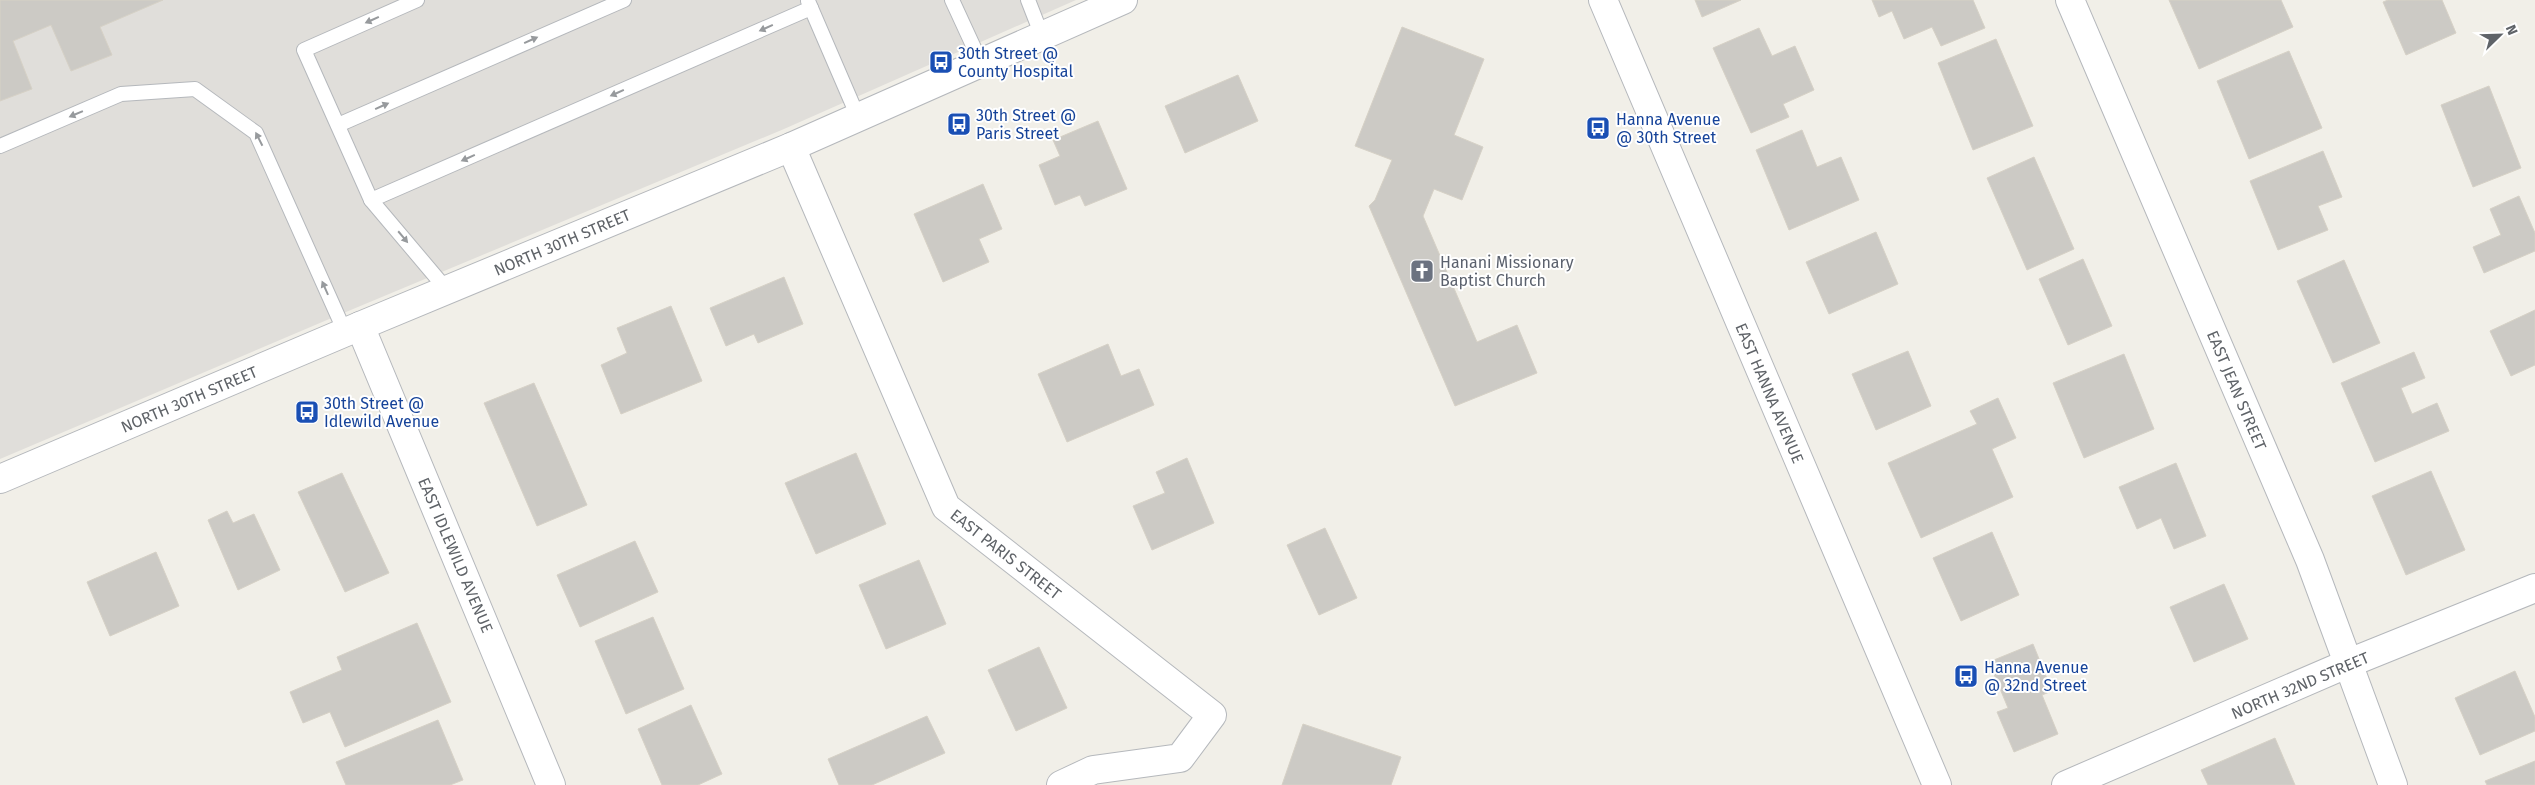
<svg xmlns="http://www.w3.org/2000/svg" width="2535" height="785" viewBox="0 0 2535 785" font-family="'Fira Sans',sans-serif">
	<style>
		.industrial { fill: #e0deda }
		.building { fill: #cccac5; stroke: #d6d1c6 }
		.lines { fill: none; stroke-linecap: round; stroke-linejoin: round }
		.service-casing { stroke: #b5b8bc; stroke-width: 16 }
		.minor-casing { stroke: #b5b8bc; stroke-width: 30 }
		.tertiary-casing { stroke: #b5b8bc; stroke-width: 30 }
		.service { stroke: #fff; stroke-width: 14 }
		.minor { stroke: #fff; stroke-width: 28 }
		.tertiary { stroke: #fff; stroke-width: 28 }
		.oneway { fill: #979a9d }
		.labels { text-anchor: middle; stroke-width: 4; stroke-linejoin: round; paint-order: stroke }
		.transit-label { font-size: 16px; fill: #164399; stroke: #fff; text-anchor: start }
		.street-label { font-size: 16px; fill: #5f6368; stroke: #fff }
		.worship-label { font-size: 16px; fill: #5b616d; stroke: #fff; text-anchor: start }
	</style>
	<rect width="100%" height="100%" fill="#f1efe8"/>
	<path class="industrial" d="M0 0H1076L784 129 334 317 0 459Z"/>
	<g class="building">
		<path d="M0 0H163L100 27 112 55 71 71 51 25 13 41 32 89 0 101Z"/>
		<path d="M1695 0H1741L1702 17Z"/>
		<path d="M1872 0H1973L1985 28 1941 46 1932 27 1904 39 1892 11 1879 17Z"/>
		<path d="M2169 0H2281L2293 27 2199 69Z"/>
		<path d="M2388 0H2442L2456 33 2406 55 2383 2Z"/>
		<path d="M1402 27 1484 59 1454 135 1483 147 1462 200 1434 189 1423 216 1477 342 1517 325 1537 373 1455 406 1369 206 1375 200 1392 160 1355 146Z"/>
		<path d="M1759 28 1772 56 1795 46 1814 90 1783 104 1789 117 1751 133 1713 48Z"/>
		<path d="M1996 39 2033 126 1973 150 1938 63Z"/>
		<path d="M2289 51 2322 128 2249 159 2217 81Z"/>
		<path d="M1238 75 1258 121 1185 153 1165 106Z"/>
		<path d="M2489 86 2521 168 2473 187 2441 105Z"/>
		<path d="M1098 121 1127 189 1085 206 1080 195 1055 205 1039 165 1060 156 1053 140Z"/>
		<path d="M1802 130 1817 167 1841 157 1859 200 1789 230 1756 150Z"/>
		<path d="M2323 151 2342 197 2318 206 2328 230 2278 250 2250 181Z"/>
		<path d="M2034 157 2074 249 2027 270 1987 178Z"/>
		<path d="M983 184 1002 229 979 239 989 262 943 282 914 214Z"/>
		<path d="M2519 196 2535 233V251L2484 273 2473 247 2501 235 2490 209Z"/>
		<path d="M1876 232 1898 284 1829 314 1806 262Z"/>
		<path d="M2083 259 2112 326 2068 345 2039 279Z"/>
		<path d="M2344 260 2380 343 2333 363 2297 281Z"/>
		<path d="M784 277 803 324 758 343 754 334 726 346 710 308Z"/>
		<path d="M671 306 702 381 621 414 601 365 627 353 617 328Z"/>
		<path d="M2535 310V365L2511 376 2490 331Z"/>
		<path d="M1108 344 1121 376 1139 369 1154 405 1067 442 1038 374Z"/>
		<path d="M1908 351 1931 406 1876 430 1852 374Z"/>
		<path d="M2414 352 2425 378 2401 388 2412 414 2437 403 2449 431 2375 462 2341 383Z"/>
		<path d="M2124 354 2154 429 2084 458 2053 383Z"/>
		<path d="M534 383 587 505 537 526 484 403Z"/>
		<path d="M1998 398 2016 438 1992 449 2013 497 1921 538 1888 463 1977 424 1970 411Z"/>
		<path d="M856 453 886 524 816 554 785 483Z"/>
		<path d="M1187 458 1214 523 1152 550 1133 506 1165 493 1156 472Z"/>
		<path d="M2176 463 2206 536 2174 549 2161 518 2137 529 2119 487Z"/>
		<path d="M2431 471 2465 550 2406 575 2372 496Z"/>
		<path d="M342 473 389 573 345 592 298 492Z"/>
		<path d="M227 511 233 523 254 514 280 570 238 590 208 520Z"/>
		<path d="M1325 528 1357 598 1319 615 1287 545Z"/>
		<path d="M1992 532 2019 595 1961 621 1933 558Z"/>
		<path d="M635 541 658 592 580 627 557 575Z"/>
		<path d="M156 552 179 606 110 636 87 582Z"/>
		<path d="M919 560 946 624 886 649 859 585Z"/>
		<path d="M2224 584 2248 639 2194 662 2170 607Z"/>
		<path d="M653 617 684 689 626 714 595 641Z"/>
		<path d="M417 623 451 702 345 747 330 712 303 723 290 692 342 670 337 657Z"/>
		<path d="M2033 644 2052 691 2042 695 2058 734 2014 752 1997 712 2008 708 1989 662Z"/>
		<path d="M1039 647 1067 708 1016 731 988 670Z"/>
		<path d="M2515 671 2535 717V731L2480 755 2455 698Z"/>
		<path d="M691 705 722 774 698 785H662L638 729Z"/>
		<path d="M927 716 945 753 872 785H839L828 759Z"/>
		<path d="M438 720 463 780 450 785H346L336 762Z"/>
		<path d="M1303 724 1401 757 1391 785H1282Z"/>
		<path d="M2275 738 2295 785H2208L2201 770Z"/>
		<path d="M2535 761V785H2487L2485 781Z"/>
	</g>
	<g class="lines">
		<g class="service-casing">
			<g id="service">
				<path d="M417 0 304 50 371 200 447 290"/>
				<path d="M952 0 981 63"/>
				<path d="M1028 0 1042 36"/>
				<path d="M808 1 858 117"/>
				<path d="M338 125 624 0"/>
				<path d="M0 146 121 94 195 89 256 133 345 332"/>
				<path d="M371 200 811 8"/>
			</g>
		</g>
		<g class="minor-casing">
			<g id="minor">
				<path d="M2070 0 2310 560 2393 785"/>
				<path d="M791 147 946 507 1212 715 1180 758 1093 770 1061 785"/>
				<path d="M360 326 551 785"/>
				<path d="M2066 785 2349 663 2535 588"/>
			</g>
		</g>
		<g class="tertiary-casing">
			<g id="tertiary">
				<path d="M1603 0 1937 785"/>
				<path d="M0 479 360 326 791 147 1123 0"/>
			</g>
		</g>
		<use href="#service" class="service"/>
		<use href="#minor" class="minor"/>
		<use href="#tertiary" class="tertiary"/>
	</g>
	<defs><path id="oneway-solid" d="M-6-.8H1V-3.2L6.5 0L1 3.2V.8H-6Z" transform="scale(1.25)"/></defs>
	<g class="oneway">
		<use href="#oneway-solid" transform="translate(372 20) rotate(156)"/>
		<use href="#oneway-solid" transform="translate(766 28) rotate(156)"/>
		<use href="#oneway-solid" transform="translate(531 40) rotate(-24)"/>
		<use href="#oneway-solid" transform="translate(617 93) rotate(156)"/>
		<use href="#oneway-solid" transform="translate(382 106) rotate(-24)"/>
		<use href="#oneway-solid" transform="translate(76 114) rotate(157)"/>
		<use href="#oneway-solid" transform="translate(259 139) rotate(-117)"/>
		<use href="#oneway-solid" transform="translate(468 158) rotate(156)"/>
		<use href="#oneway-solid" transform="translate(403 237) rotate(50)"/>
		<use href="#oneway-solid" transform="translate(325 288) rotate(-114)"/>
	</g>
	<defs>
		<g id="bus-square" transform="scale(1.25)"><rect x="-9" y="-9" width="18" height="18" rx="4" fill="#1a4fb4" stroke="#fff"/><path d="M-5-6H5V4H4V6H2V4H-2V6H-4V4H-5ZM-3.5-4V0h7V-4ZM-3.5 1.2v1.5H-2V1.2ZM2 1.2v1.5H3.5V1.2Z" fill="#fff"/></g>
		<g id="church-square" transform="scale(1.25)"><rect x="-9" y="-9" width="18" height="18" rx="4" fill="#6b7280" stroke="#fff"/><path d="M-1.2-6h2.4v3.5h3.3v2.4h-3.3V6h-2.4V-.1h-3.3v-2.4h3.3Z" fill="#fff"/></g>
	</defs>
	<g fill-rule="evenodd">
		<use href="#bus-square" x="941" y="62"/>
		<use href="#bus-square" x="959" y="124"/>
		<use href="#bus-square" x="1598" y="128"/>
		<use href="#church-square" x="1422" y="271"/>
		<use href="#bus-square" x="307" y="412"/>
		<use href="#bus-square" x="1966" y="676"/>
	</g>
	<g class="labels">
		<g class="transit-label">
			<text x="958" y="59">30th Street @<tspan x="958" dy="18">County Hospital</tspan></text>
			<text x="976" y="121">30th Street @<tspan x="976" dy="18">Paris Street</tspan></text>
			<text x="1616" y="125">Hanna Avenue<tspan x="1616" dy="18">@ 30th Street</tspan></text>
			<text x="324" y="409">30th Street @<tspan x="324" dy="18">Idlewild Avenue</tspan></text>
			<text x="1984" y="673">Hanna Avenue<tspan x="1984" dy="18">@ 32nd Street</tspan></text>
		</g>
		<g class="street-label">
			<text transform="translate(562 242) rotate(-23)" y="6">NORTH 30TH STREET</text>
			<text transform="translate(2237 390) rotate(67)" y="6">EAST JEAN STREET</text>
			<text transform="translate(1770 393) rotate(67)" y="6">EAST HANNA AVENUE</text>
			<text transform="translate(189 399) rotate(-23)" y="6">NORTH 30TH STREET</text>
			<text transform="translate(1006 554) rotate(38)" y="6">EAST PARIS STREET</text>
			<text transform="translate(456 555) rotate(67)" y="6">EAST IDLEWILD AVENUE</text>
			<text transform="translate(2300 685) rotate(-23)" y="6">NORTH 32ND STREET</text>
		</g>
		<g class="worship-label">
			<text x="1440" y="268">Hanani Missionary<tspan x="1440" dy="18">Baptist Church</tspan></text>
		</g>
	</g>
	<g transform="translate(2500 35) rotate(67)" stroke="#ffffff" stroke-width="4" paint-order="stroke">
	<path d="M0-4L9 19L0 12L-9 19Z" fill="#5f6368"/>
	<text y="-8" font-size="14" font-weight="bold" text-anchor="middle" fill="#5f6368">N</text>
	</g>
</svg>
